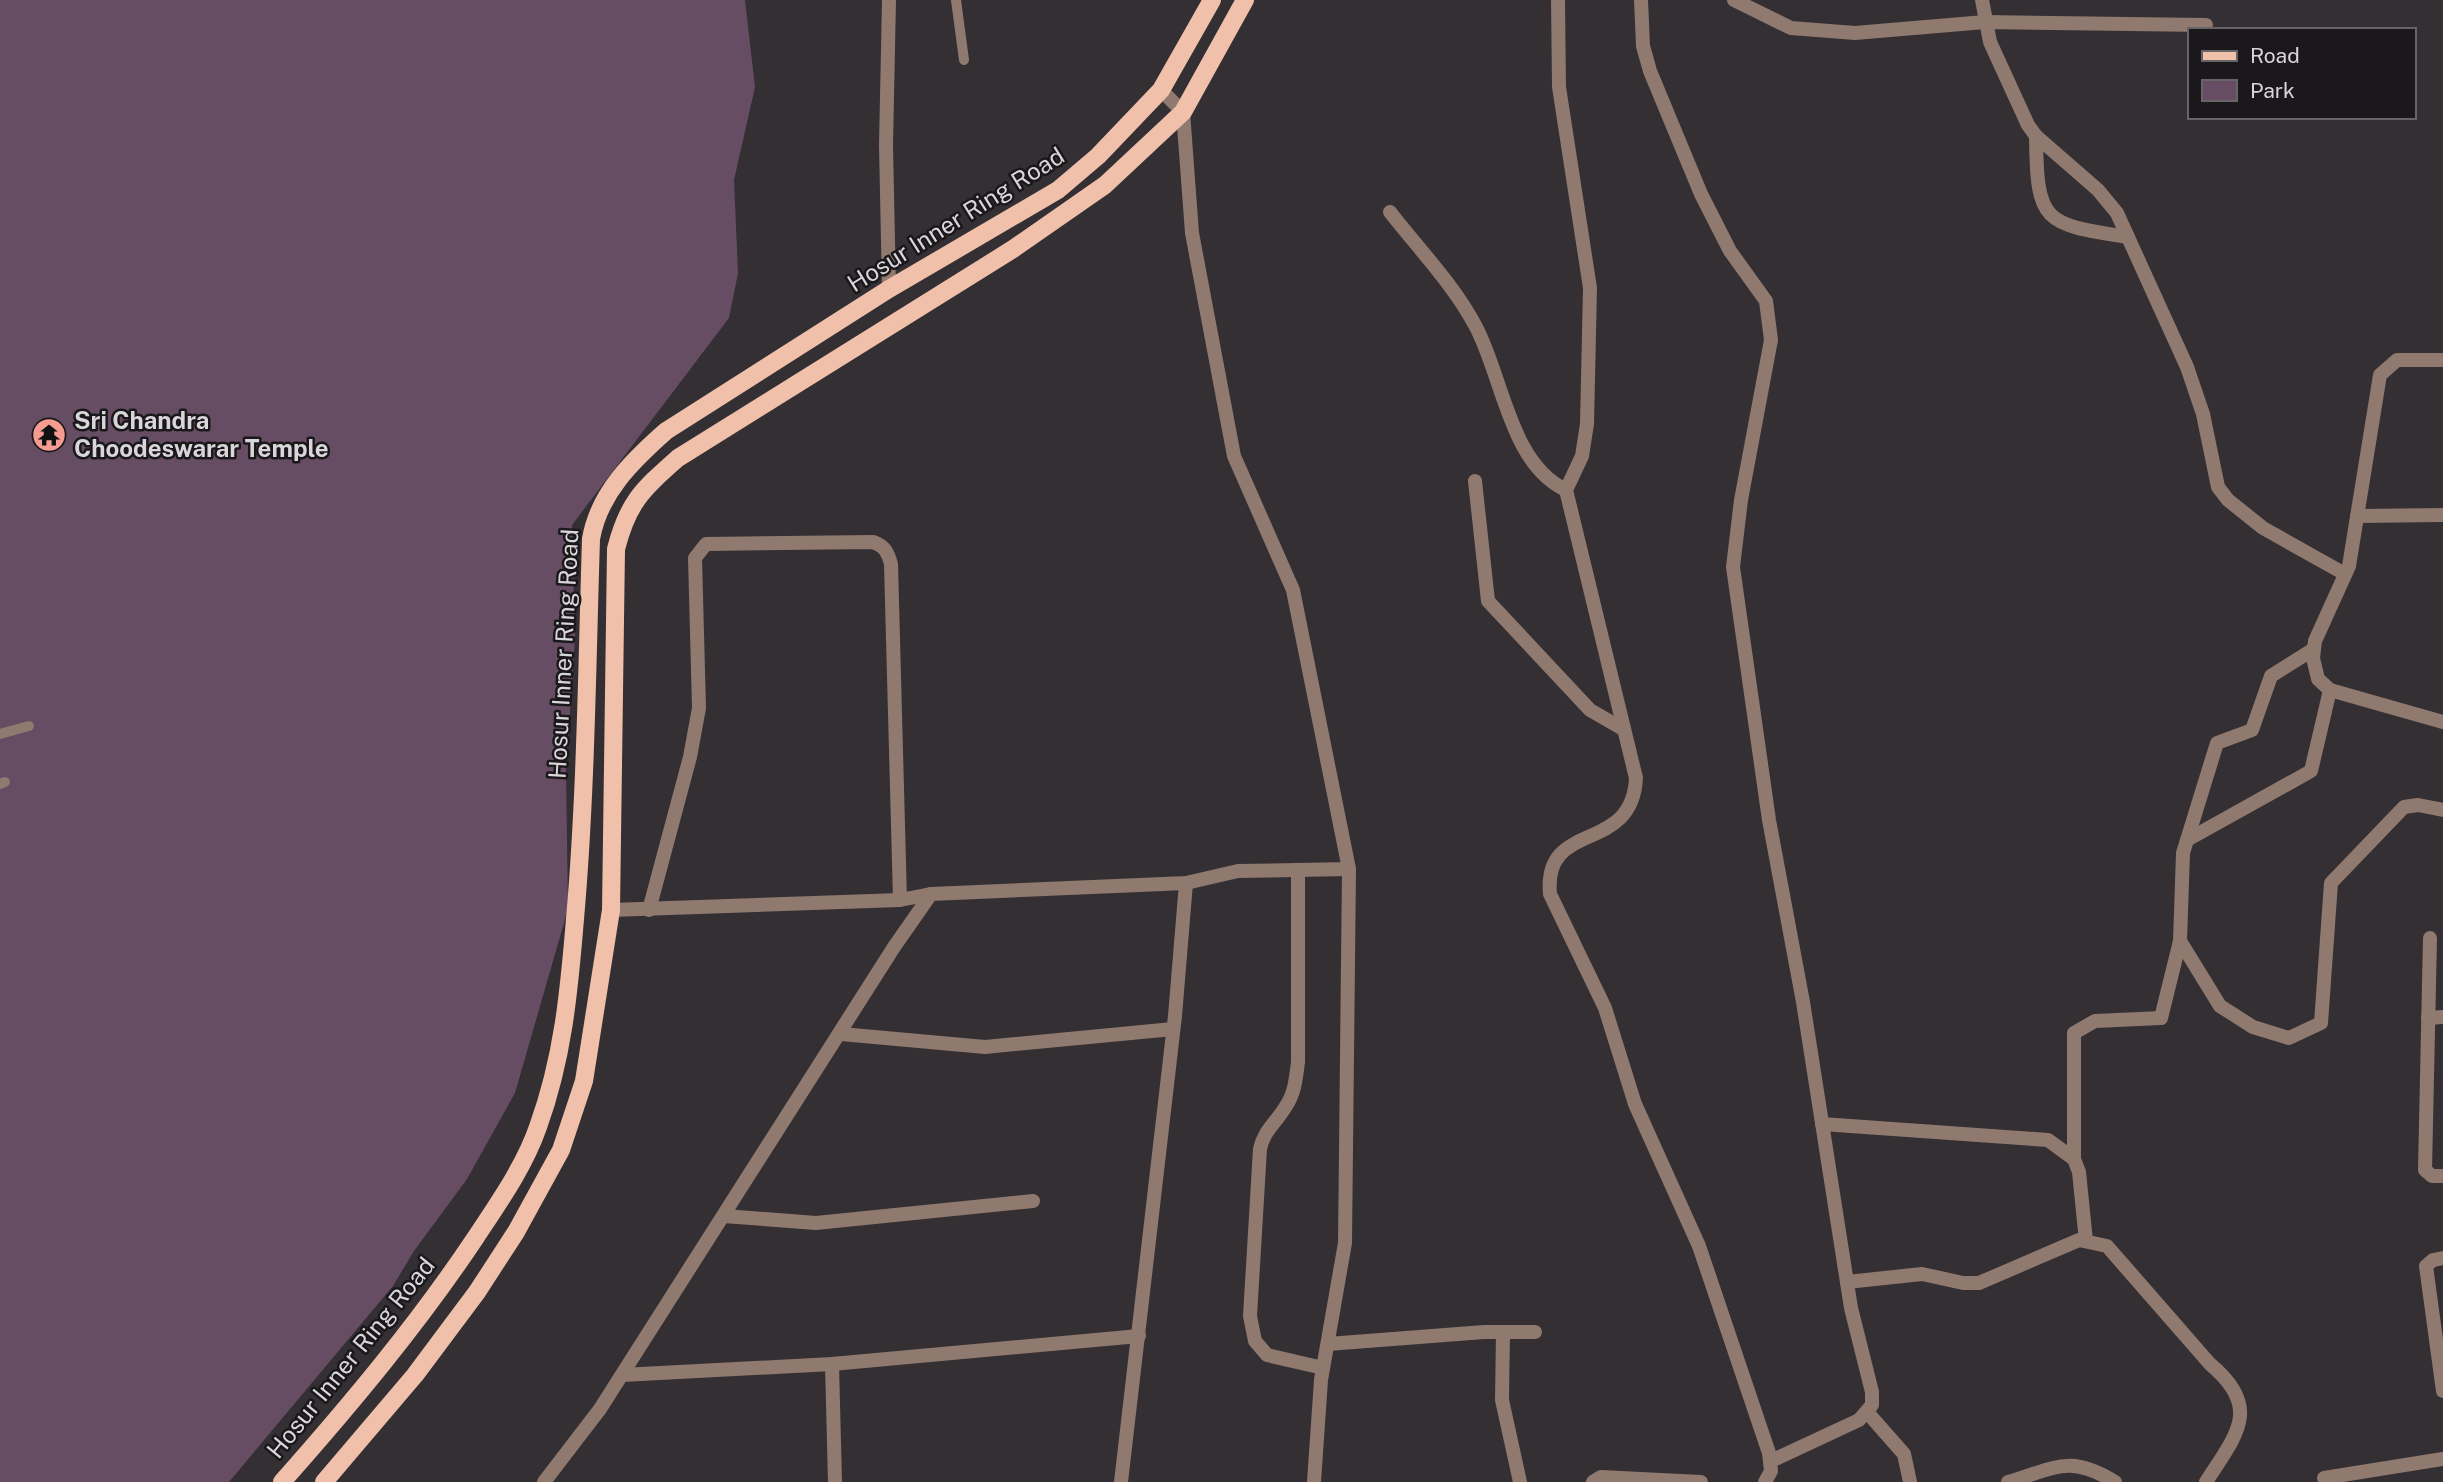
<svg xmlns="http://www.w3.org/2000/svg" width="2443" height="1482" viewBox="0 0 2443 1482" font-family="'Public Sans',sans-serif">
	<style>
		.green { fill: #664d64 }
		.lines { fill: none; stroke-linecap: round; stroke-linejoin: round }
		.lane { stroke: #90796e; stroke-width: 10 }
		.street { stroke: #90796e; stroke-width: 14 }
		.primary { stroke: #f0c0ab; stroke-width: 18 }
		.labels { text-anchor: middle; stroke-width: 5; stroke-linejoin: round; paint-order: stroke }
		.street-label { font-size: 24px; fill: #d9d6d9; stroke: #1a181a }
		.poi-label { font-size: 24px; font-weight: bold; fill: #d9d6d9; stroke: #1a181a; text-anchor: start }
	</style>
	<rect width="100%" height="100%" fill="#332f33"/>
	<path class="green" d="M0 0H745L755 87 734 180 738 273 729 318 572 525 575 637 566 772 568 909 515 1093 467 1179 414 1251 393 1286 229 1482H0Z"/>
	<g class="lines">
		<g class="lane">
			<path d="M956 0 964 60"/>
			<path d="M0 734 29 726"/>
			<path d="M0 784 5 782"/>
		</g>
		<g class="street">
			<path d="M889 0 886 145 889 289"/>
			<path d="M1558 0 1559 87 1590 288 1587 424 1582 456 1566 490 1636 778C1632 856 1543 818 1550 894L1605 1008 1635 1104 1699 1246 1769 1453 1771 1471 1765 1482"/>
			<path d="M1641 0 1643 46 1650 71 1701 194 1730 251 1766 301 1771 340 1741 500 1733 567 1769 820 1803 1002 1851 1308 1872 1392V1405L1859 1420 1771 1461"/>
			<path d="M1734 0 1791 28 1855 33 1985 22 2206 25"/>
			<path d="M1982 0 1990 42 2028 125 2036 136 2098 190 2117 213 2187 367 2203 414 2218 487 2228 500 2263 528 2345 574"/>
			<path d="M2036 136C2037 223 2043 224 2128 237"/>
			<path d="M1390 212C1418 248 1454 285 1476 327 1503 378 1510 464 1566 490"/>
			<path d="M2443 360H2397L2380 375 2349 566 2315 641 2313 658 2318 679 2330 690 2443 722"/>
			<path d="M1475 481 1488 601 1590 710 1623 729"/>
			<path d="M2357 516 2443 515"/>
			<path d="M2187 840 2311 771 2330 690"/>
			<path d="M1298 870V1062C1296 1077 1295 1093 1286 1106 1276 1123 1264 1130 1260 1149L1250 1316 1255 1341 1267 1355 1323 1368"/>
			<path d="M611 910 900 900 931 894"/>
			<path d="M649 910 690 757 699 708 695 558 706 544 873 542C885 546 888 553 891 564L900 900"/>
			<path d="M2430 938 2425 1170 2432 1176H2443"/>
			<path d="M2180 941 2220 1006 2253 1027 2289 1038 2321 1023 2331 883 2404 807 2418 805 2443 810"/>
			<path d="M2428 1018 2443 1017"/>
			<path d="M841 1034 985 1047 1173 1029"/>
			<path d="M1822 1124 2048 1140 2074 1159 2079 1172 2086 1241"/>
			<path d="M2074 1159V1033L2095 1021 2161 1018 2180 941 2183 853 2217 743 2252 730 2271 676 2314 649"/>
			<path d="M724 1216 816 1223 1033 1201"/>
			<path d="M2443 1258 2433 1260 2426 1266 2443 1391"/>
			<path d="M1847 1282 1922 1274 1963 1283H1979L2079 1240 2107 1246 2210 1364C2263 1408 2236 1435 2206 1482"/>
			<path d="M1503 1332 1502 1400 1520 1482"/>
			<path d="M1328 1344 1484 1332H1535"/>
			<path d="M832 1364 835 1482"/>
			<path d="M622 1375 832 1364 1139 1336"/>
			<path d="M1867 1412 1904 1454 1910 1482"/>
			<path d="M2324 1478 2443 1459"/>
			<path d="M544 1482 600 1409 894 947 931 894 1186 883 1238 871 1349 869 1293 590 1234 456 1192 233 1183 112 1161 90"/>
			<path d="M1121 1482 1175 1016 1186 883"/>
			<path d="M1314 1482 1321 1380 1345 1243 1349 869"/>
			<path d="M1593 1482 1601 1477 1701 1482"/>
			<path d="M2008 1482C2056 1468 2069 1454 2115 1482"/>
		</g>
		<g class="primary">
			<path d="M282 1482C351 1404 418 1324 476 1237 499 1202 524 1167 538 1127 563 1058 569 992 575 919 586 793 587 665 591 539 599 493 632 461 666 431L889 289 1058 190 1098 156 1161 90 1212 0"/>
			<path d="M324 1482 415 1375 477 1292 516 1232 561 1150 584 1081 611 910 616 549C628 502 642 490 678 458L1013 249 1105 185 1183 112 1245 0"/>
		</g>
	</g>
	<defs>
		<g id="temple-disc" transform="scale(1.75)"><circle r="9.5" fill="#f59c91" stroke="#1a181a"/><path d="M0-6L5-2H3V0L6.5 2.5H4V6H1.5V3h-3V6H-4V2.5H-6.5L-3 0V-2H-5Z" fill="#111"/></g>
	</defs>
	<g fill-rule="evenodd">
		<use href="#temple-disc" x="49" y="435"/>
	</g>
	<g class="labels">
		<g class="street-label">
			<text transform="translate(956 220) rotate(-32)" y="8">Hosur Inner Ring Road</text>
			<text transform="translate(564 654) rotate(-87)" y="8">Hosur Inner Ring Road</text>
			<text transform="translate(351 1358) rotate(-51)" y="8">Hosur Inner Ring Road</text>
		</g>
		<g class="poi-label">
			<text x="74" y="429">Sri Chandra<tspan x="74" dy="28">Choodeswarar Temple</tspan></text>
		</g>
	</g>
	<rect x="2188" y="28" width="228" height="91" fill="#1a181a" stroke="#666466" stroke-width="2"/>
	<rect x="2202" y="51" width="35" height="10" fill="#f0c0ab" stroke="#666466" stroke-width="2"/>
	<text x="2250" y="63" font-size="21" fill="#d9d6d9">Road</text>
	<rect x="2202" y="80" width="35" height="21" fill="#664d64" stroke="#666466" stroke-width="2"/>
	<text x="2250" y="98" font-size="21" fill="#d9d6d9">Park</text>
</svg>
